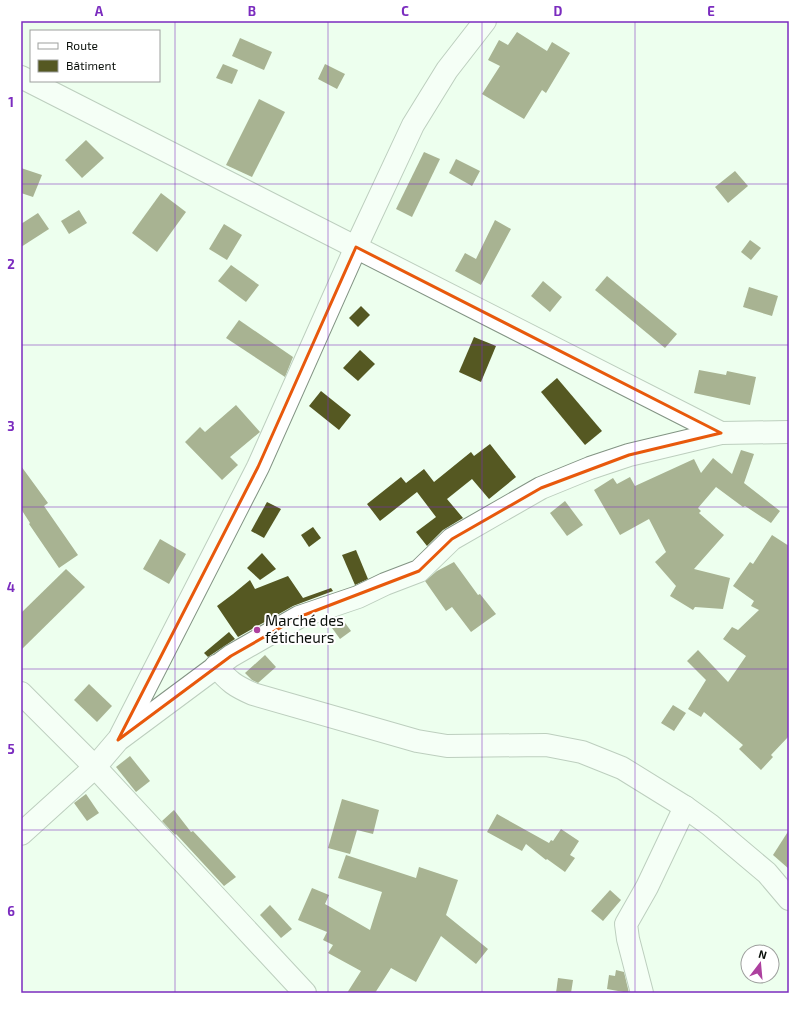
<svg xmlns="http://www.w3.org/2000/svg" width="810" height="1014" viewBox="0 0 810 1014" font-family="'Exo 2',sans-serif">
	<style>
		.building { fill: #555822 }
		.lines { fill: none; stroke-linecap: round; stroke-linejoin: round }
		.minor-casing { stroke: #839484; stroke-width: 24 }
		.minor { stroke: #fff; stroke-width: 22 }
		.marked { fill: none; stroke: #e8590c; stroke-width: 3; stroke-linejoin: round }
		.grid { fill: none; stroke: #7b2cbf; stroke-width: 1; stroke-opacity: 0.55 }
		.poi-dot { fill: #ad409f; stroke: #fff; stroke-width: 1.5 }
		.labels { text-anchor: middle; stroke-width: 4; stroke-linejoin: round; paint-order: stroke }
		.poi-label { font-size: 15px; fill: #0a0f0a; stroke: #fff; text-anchor: start }
		.neatline { fill: none; stroke: #7b2cbf; stroke-width: 1.5 }
		.grid-label { font-size: 13px; text-anchor: middle; font-weight: bold; fill: #7b2cbf }
	</style>
	<rect width="100%" height="100%" fill="#edffee"/>
	<g class="building">
		<path d="M517 32 547 51 552 42 570 53 546 93 542 90 524 119 482 94 500 66 488 60 499 40 508 45Z"/>
		<path d="M240 38 272 52 264 70 232 56Z"/>
		<path d="M223 64 238 70 232 84 216 78Z"/>
		<path d="M325 64 345 74 337 89 318 79Z"/>
		<path d="M259 99 285 112 252 177 226 165Z"/>
		<path d="M86 140 104 158 82 178 65 160Z"/>
		<path d="M424 152 440 159 412 217 396 209Z"/>
		<path d="M456 159 480 171 472 186 449 173Z"/>
		<path d="M21 168 42 175 33 197 21 193Z"/>
		<path d="M735 171 748 186 728 203 715 187Z"/>
		<path d="M161 193 186 212 157 252 132 233Z"/>
		<path d="M79 210 87 223 69 234 61 221Z"/>
		<path d="M38 213 49 229 21 247V224Z"/>
		<path d="M495 220 511 229 481 285 455 271 465 253 476 259Z"/>
		<path d="M224 224 242 235 227 260 209 249Z"/>
		<path d="M750 240 761 248 751 260 741 252Z"/>
		<path d="M231 265 259 285 246 302 218 281Z"/>
		<path d="M607 276 677 334 665 348 595 290Z"/>
		<path d="M543 281 562 297 550 312 531 296Z"/>
		<path d="M749 287 778 296 772 316 743 307Z"/>
		<path d="M361 306 370 315 358 327 349 318Z"/>
		<path d="M239 320 293 357 285 377 226 338Z"/>
		<path d="M474 337 496 346 481 382 459 372Z"/>
		<path d="M360 350 375 364 358 381 343 368Z"/>
		<path d="M699 370 726 375 727 371 756 377 750 405 694 393Z"/>
		<path d="M557 378 602 431 585 445 541 392Z"/>
		<path d="M321 391 351 415 339 430 309 406Z"/>
		<path d="M236 405 260 432 230 457 238 465 222 480 185 442 200 427 205 432Z"/>
		<path d="M490 444 516 477 489 499 472 479 447 499 463 518 443 530 427 546 416 532 436 517 417 492 380 521 367 504 401 477 406 483 424 469 434 482 471 452 474 456Z"/>
		<path d="M741 450 754 454 744 483 780 511 771 523 745 506 743 507 716 487 698 508 701 511 699 513 724 535 694 569 730 578 723 609 695 607 693 610 670 596 676 586 655 562 666 552 649 519 620 535 594 490 613 478 617 484 630 477 635 486 694 459 701 473 713 458 732 474Z"/>
		<path d="M21 466 48 503 44 506 78 555 59 568 29 524 30 523 21 509Z"/>
		<path d="M565 501 583 525 567 536 550 513Z"/>
		<path d="M267 502 281 509 264 538 251 531Z"/>
		<path d="M313 527 321 538 309 547 301 535Z"/>
		<path d="M772 535 789 546V736L771 755 773 757 761 770 739 749 743 745 704 712 701 717 688 709 706 680 687 661 698 650 728 682 746 656 723 639 732 627 738 630 759 610 751 606 754 601 733 586 750 562 753 564Z"/>
		<path d="M160 539 186 554 169 584 143 569Z"/>
		<path d="M356 550 368 579 355 585 342 555Z"/>
		<path d="M262 553 276 569 260 580 247 568Z"/>
		<path d="M454 562 478 595 480 594 496 614 471 632 452 607 446 611 425 581 437 571Z"/>
		<path d="M66 569 85 587 21 650V613Z"/>
		<path d="M288 576 303 598 331 588 333 591 293 606 238 637 217 606 233 594 250 580 255 589Z"/>
		<path d="M340 616 351 631 340 639 327 621Z"/>
		<path d="M229 632 235 639 208 657 204 653Z"/>
		<path d="M265 655 276 667 258 683 252 680 245 673Z"/>
		<path d="M89 684 112 706 97 722 74 700Z"/>
		<path d="M673 705 686 713 674 731 661 723Z"/>
		<path d="M130 756 150 781 136 792 116 767Z"/>
		<path d="M86 794 99 813 87 821 74 803Z"/>
		<path d="M342 799 379 810 373 834 357 830 350 854 328 848Z"/>
		<path d="M174 810 191 832 193 831 236 877 224 886 176 834 175 835 162 821Z"/>
		<path d="M497 814 549 843 551 840 553 841 561 829 579 841 570 855 575 858 565 872 547 859 546 860 526 844 522 851 487 832Z"/>
		<path d="M789 830V869L773 855Z"/>
		<path d="M346 855 416 878 419 867 458 880 446 915 488 949 476 964 441 936 416 982 391 968 375 993H347L361 971 328 953 333 945 323 940 327 932 298 920 312 888 329 895 325 904 370 930 382 892 338 878Z"/>
		<path d="M610 890 621 900 603 921 591 911Z"/>
		<path d="M270 905 292 929 281 938 260 915Z"/>
		<path d="M616 970 624 972 629 993 607 989 609 975 615 976Z"/>
		<path d="M558 978 573 980 571 993H556Z"/>
	</g>
	<g class="lines">
		<g class="minor-casing">
			<g id="minor">
				<path d="M21 77 721 433"/>
				<path d="M216 666C229 682 235 686 253 694L417 741 447 746 546 745 582 752 622 768 685 807 710 825 767 873 789 899"/>
				<path d="M21 693 95 767 305 993"/>
				<path d="M121 735 258 467 356 247 413 125 447 70 485 21"/>
				<path d="M21 834 95 767 118 740 231 656 299 617 358 597 385 584 419 571 452 539 541 488 590 468 629 455 721 433 789 432"/>
				<path d="M642 993 628 939 626 924 647 887 685 807"/>
			</g>
		</g>
		<use href="#minor" class="minor"/>
	</g>
	<path d="M0 0H810V1014H0ZM356 247 721 433 629 455 541 488 452 539 419 571 299 617 231 656 118 740 258 467Z" fill="#edffee" fill-opacity=".55" fill-rule="evenodd"/>
	<path class="marked" d="M356 247 721 433 629 455 541 488 452 539 419 571 299 617 231 656 118 740 258 467Z"/>
	<path class="grid" d="M175 21V993M328 21V993M482 21V993M635 21V993M21 184H789M21 345H789M21 507H789M21 669H789M21 830H789"/>
	<circle class="poi-dot" cx="257" cy="630" r="4"/>
	<g class="labels">
		<g class="poi-label">
			<text x="265" y="626">Marché des<tspan x="265" dy="17">féticheurs</tspan></text>
		</g>
	</g>
	<rect width="810" height="1014" fill="none" stroke="#ffffff" stroke-width="44"/>
	<rect x="30" y="30" width="130" height="52" fill="#ffffff" stroke="#9d9f9d"/>
	<rect x="38" y="43" width="20" height="6" fill="#ffffff" stroke="#9d9f9d"/>
	<text x="66" y="50" font-size="12" fill="#0a0f0a">Route</text>
	<rect x="38" y="60" width="20" height="12" fill="#555822" stroke="#9d9f9d"/>
	<text x="66" y="70" font-size="12" fill="#0a0f0a">Bâtiment</text>
	<g transform="translate(760 964) rotate(16)"><circle r="19" fill="#ffffff" stroke="#9d9f9d"/>
	<path d="M0-3L7 15L0 10L-7 15Z" fill="#ad409f"/>
	<text y="-6" font-size="11" font-weight="bold" text-anchor="middle" fill="#0a0f0a">N</text>
	</g>
	<rect x="22" y="22" width="766" height="970" class="neatline"/>
	<g class="grid-label">
		<text x="99" y="16">A</text>
		<text x="252" y="16">B</text>
		<text x="405" y="16">C</text>
		<text x="558" y="16">D</text>
		<text x="711" y="16">E</text>
		<text x="11" y="107">1</text>
		<text x="11" y="269">2</text>
		<text x="11" y="431">3</text>
		<text x="11" y="592">4</text>
		<text x="11" y="754">5</text>
		<text x="11" y="916">6</text>
	</g>
</svg>
